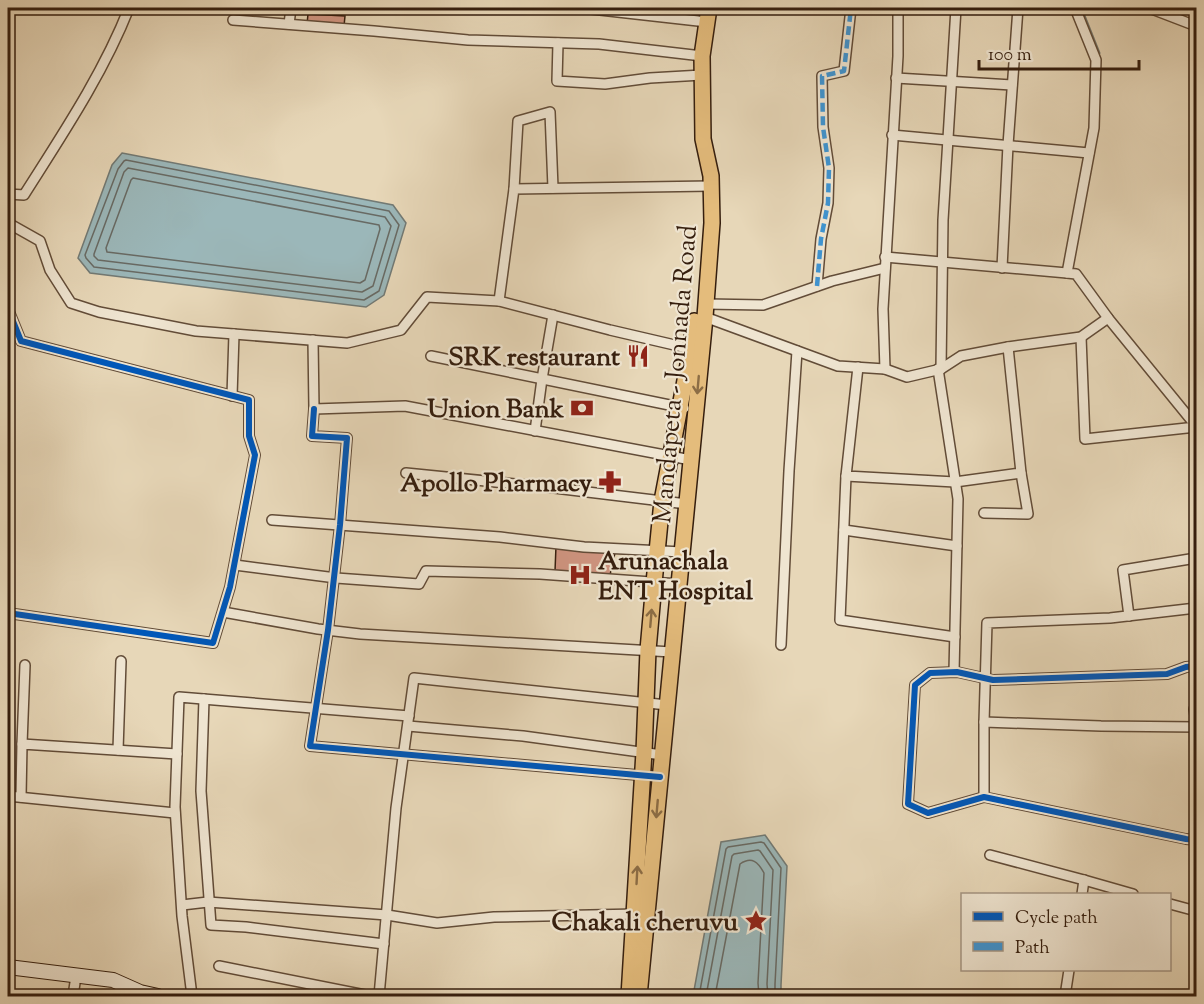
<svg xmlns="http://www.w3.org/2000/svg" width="1204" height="1004" viewBox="0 0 1204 1004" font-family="'Sorts Mill Goudy',serif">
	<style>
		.water { fill: #9bb7b9; stroke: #727a75; stroke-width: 1.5 }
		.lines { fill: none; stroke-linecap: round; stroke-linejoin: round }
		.shore { stroke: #686a64; stroke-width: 1.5 }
		.stream { stroke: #727a75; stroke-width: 3 }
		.building { fill: #d19682; stroke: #351e0e; stroke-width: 1.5 }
		.street-casing { stroke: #624c38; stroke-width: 12 }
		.secondary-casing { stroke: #351e0e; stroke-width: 16 }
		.primary-casing { stroke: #351e0e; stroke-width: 18 }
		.street { stroke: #efe5d1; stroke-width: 9 }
		.secondary { stroke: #efe5d1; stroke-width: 14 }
		.primary { stroke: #e4bc7c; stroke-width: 15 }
		.quiet { stroke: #3e94d2; stroke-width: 4.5; stroke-dasharray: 9 4.5; stroke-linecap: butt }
		.cycleway-casing { stroke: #efe5d1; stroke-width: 10 }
		.cycleway { stroke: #0057b8; stroke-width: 6 }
		.oneway { stroke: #8c6d45 }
		.labels { text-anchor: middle; stroke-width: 4.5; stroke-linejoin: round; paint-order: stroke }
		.poi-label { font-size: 26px; font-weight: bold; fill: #351e0e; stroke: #efe5d1; text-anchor: end }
		.street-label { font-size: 26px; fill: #351e0e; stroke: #efe5d1 }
	</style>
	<rect width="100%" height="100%" fill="#e7d7b8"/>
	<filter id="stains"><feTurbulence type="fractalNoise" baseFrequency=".00333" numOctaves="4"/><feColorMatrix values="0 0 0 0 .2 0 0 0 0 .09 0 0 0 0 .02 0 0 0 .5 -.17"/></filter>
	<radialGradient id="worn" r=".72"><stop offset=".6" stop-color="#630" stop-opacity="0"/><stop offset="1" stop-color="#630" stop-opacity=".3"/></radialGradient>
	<g class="water">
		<path d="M122 153 393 205 406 223 384 295 366 307 90 273 78 258 112 165Z"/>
		<path d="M765 835 787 866 781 985V996H693L721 842Z"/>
	</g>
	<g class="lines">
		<g class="shore">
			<path d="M126 160 389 211 399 225 379 291 364 300 94 267 86 258 85 255 118 169 124 161Z"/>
			<path d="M128 168 385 217 391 226 373 286 362 292 98 260 94 256V254L124 172Z"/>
			<path d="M133 178 379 225 380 229 365 280 360 283 107 252 106 248 131 180Z"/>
			<path d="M699 996 726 849 728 847 761 842 764 843 781 868 775 984V996"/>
			<path d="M706 996 732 856 734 854 758 850 760 851 773 870 767 984 768 996"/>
			<path d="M715 996 740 864C752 856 758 862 764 873L758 983 759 996"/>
		</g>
		<path class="stream" d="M1081 8 1099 53"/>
	</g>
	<g class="building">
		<path d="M308 14 345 16 344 26 307 24Z"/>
		<path d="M556 546 615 553 610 575 555 571Z"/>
	</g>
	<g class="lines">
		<g class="street-casing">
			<g id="street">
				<path d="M582 8 707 22"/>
				<path d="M1075 8 1096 60 1094 128 1067 273 1076 274 1108 318 1196 426"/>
				<path d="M1149 8 1196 26"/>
				<path d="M233 20 374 31 468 40 599 44 702 56"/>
				<path d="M289 24 291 8"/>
				<path d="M558 43 557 81 605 84 650 78 702 75"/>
				<path d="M896 78 1012 85"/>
				<path d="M892 135 1089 153"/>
				<path d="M514 189 518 121 550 112 553 188"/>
				<path d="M8 194 24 195C62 135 103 74 129 8"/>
				<path d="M8 223 40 241 50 270 71 303 99 312 196 331 347 343 401 330 427 297 499 301"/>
				<path d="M885 257 1067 273"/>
				<path d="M1002 268 1008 145 1018 8"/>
				<path d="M817 286 821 239 828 203 829 168 823 127 822 76 844 71 851 8"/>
				<path d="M706 304 763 305 832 281 885 268"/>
				<path d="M8 309 21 341 249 400V436L255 455 230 587 213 643 8 613"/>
				<path d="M705 317 838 366 885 369 907 377 941 369 961 356 1008 347 1081 337 1108 318"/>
				<path d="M1081 337 1085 439 1196 427"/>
				<path d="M313 340 314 409 405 406 691 460"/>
				<path d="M696 350 610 330 499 301 514 189 711 186"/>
				<path d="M431 356 684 408"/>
				<path d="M858 367 846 476 955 482 1021 473 1008 347"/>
				<path d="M885 369 883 309 898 56V8"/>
				<path d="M938 369 958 499 954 672"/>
				<path d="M941 369 943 220 956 8"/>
				<path d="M232 396 234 334"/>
				<path d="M314 409 312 436 347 438 340 525 328 630 310 746 660 777"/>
				<path d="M535 431 542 379 553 315"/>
				<path d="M406 473 546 487 687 504"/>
				<path d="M846 476 840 620 955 637"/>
				<path d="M984 513 1028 514 1021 473"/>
				<path d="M272 520 500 537 584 547 682 552"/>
				<path d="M844 530 957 546"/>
				<path d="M235 565 336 578 419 584 426 571 540 574 679 584"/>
				<path d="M223 612 318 629 360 634 672 652"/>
				<path d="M1129 616 1123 570 1196 558"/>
				<path d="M781 645 789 471 797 351"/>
				<path d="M1196 666 1186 667 1167 674 993 680 957 672 930 673 915 685 908 804 928 813 984 797 1186 839 1196 840"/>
				<path d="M204 699 201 791 211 925 246 927 384 944"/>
				<path d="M1196 709H1194L1196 721"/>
				<path d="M984 722 987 623 1110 618 1196 608"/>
				<path d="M408 726 523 736 662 755"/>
				<path d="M22 744 25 665"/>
				<path d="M118 750 121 661"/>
				<path d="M8 796 175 813"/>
				<path d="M21 797 22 744 177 754"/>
				<path d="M984 797V722L1101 726 1196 727"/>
				<path d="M990 855 1084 880 1133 894"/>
				<path d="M1082 894 1084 880"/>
				<path d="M1170 904 1196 911"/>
				<path d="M182 905 208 902 387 915 437 923 494 917 637 914"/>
				<path d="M219 966 370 996"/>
				<path d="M73 996 76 976"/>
				<path d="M192 996 182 916 175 807 179 697 409 716"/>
				<path d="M379 996 396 808 414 678 667 705"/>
				<path d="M1065 996 1069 970"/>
			</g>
		</g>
		<g class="secondary-casing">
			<path id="secondary" d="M8 967 113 980 140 992 158 996"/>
		</g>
		<g class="primary-casing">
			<g id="primary">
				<path d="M629 996 644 752 648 650 654 583 662 501 691 349 694 321"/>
				<path d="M639 996 705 317 712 223 711 176 703 139 702 56 709 8"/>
			</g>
		</g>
		<use href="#street" class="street"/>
		<use href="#secondary" class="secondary"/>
		<use href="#primary" class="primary"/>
		<path class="quiet" d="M817 286 821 239 828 203 829 168 823 127 822 76 844 71 851 8"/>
		<g class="cycleway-casing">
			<g id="cycleway">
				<path d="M8 309 21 341 249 400V436L255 455 230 587 213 643 8 613"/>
				<path d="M314 409 312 436 347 438 340 525 328 630 310 746 660 777"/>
				<path d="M1196 666 1186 667 1167 674 993 680 957 672 930 673 915 685 908 804 928 813 984 797 1186 839 1196 840"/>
			</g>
		</g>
		<use href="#cycleway" class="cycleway"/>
	</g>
	<defs><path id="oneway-shaft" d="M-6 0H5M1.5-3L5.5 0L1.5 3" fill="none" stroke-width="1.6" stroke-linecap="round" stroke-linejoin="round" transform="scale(1.5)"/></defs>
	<g class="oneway">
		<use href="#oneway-shaft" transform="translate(698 385) rotate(95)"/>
		<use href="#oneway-shaft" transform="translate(651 618) rotate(-85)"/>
		<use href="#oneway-shaft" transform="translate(657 809) rotate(95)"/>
		<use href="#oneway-shaft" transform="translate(637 875) rotate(-87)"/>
	</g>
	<defs>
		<g id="restaurant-bare" transform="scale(1.8)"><path d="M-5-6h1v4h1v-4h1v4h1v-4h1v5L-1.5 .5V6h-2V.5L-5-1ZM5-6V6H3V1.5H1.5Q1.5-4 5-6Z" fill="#8f2418" stroke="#efe5d1" stroke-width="2.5" paint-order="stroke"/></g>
		<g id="bank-bare" transform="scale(1.8)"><path d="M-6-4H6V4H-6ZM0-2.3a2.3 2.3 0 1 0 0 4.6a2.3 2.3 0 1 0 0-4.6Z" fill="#8f2418" stroke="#efe5d1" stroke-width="2.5" paint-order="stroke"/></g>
		<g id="pharmacy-bare" transform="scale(1.8)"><path d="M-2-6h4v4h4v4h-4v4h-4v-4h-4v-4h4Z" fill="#8f2418" stroke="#efe5d1" stroke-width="2.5" paint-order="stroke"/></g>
		<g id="hospital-bare" transform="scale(1.8)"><path d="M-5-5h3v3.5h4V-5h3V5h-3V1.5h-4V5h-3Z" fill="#8f2418" stroke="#efe5d1" stroke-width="2.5" paint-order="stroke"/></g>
		<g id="sight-bare" transform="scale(1.8)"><path d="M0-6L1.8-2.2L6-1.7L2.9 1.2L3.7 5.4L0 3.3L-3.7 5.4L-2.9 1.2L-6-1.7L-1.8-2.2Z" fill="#8f2418" stroke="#efe5d1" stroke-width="2.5" paint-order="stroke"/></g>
	</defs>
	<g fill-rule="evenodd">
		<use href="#restaurant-bare" x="638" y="356"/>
		<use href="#bank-bare" x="582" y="408"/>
		<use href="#pharmacy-bare" x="610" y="482"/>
		<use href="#hospital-bare" x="580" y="575"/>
		<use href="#sight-bare" x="756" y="921"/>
	</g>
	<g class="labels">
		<g class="poi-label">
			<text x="620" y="365">SRK restaurant</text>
			<text x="564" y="417">Union Bank</text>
			<text x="592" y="491">Apollo Pharmacy</text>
			<text x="598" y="569" text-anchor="start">Arunachala<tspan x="598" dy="30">ENT Hospital</tspan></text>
			<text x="738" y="930">Chakali cheruvu</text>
		</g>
		<g class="street-label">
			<text transform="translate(674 374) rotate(-85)" y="9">Mandapeta - Jonnada Road</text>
		</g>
	</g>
	<rect width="1204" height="1004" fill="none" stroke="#e7d7b8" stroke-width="30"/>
	<rect x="9" y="9" width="1186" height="986" fill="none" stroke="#351e0e" stroke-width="3"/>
	<rect x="15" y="15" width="1174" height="974" fill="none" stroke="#351e0e" stroke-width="1.5"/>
	<rect x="961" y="893" width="210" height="78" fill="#efe5d1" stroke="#a59583" stroke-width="1.5"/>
	<rect x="973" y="912" width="30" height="9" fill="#0057b8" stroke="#a59583" stroke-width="1.5"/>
	<text x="1015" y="923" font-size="18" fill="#351e0e">Cycle path</text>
	<rect x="973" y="942" width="30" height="9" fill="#3e94d2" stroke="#a59583" stroke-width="1.5"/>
	<text x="1015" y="953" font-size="18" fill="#351e0e">Path</text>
	<path d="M979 60v9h160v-9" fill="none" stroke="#351e0e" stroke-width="3"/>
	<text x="988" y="60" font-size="18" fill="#351e0e" stroke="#efe5d1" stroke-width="4.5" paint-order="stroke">100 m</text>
	<rect width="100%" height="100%" filter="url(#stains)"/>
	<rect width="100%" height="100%" fill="url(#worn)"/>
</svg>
